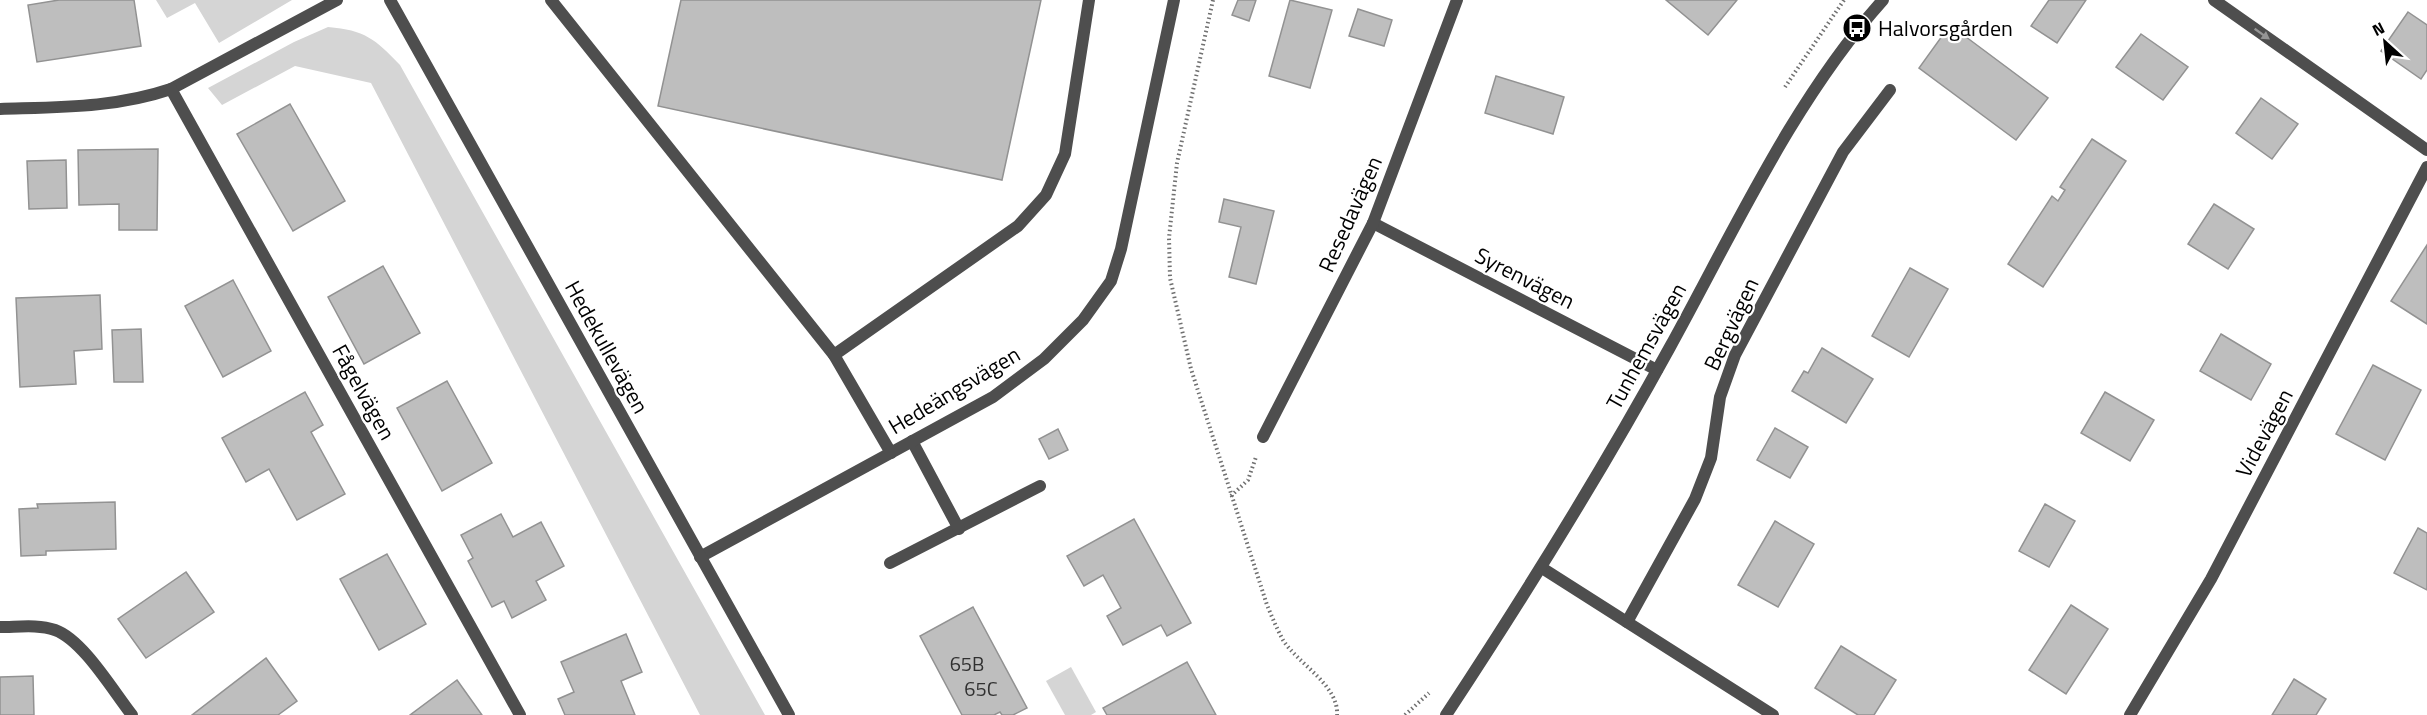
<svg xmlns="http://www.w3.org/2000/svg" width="2427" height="715" viewBox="0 0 2427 715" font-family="'Titillium Web',sans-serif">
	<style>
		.green { fill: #d5d5d5 }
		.building { fill: #bebebe; stroke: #929292; stroke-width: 1.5 }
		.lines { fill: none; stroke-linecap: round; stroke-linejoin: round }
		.path { stroke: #707070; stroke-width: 4; stroke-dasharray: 1.5 3; stroke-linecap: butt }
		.service { stroke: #4e4e4e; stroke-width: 12 }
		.minor { stroke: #4e4e4e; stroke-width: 12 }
		.tertiary { stroke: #4e4e4e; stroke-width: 12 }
		.oneway { fill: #959595 }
		.labels { text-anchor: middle; stroke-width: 4.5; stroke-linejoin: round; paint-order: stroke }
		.number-label { font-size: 20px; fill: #303030 }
		.poi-label { font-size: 22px; fill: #000; stroke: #fff; text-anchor: start }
		.street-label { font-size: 22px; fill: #000; stroke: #fff }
	</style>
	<rect width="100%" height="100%" fill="#fff"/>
	<g class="green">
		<path d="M156 0H292L219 43 195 3 167 18Z"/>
		<path d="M328 27C365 30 375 39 400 65L765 715H700L371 83 295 66 222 105 208 88 294 42Z"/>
		<path d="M1071 667 1096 712 1091 715H1065L1046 681Z"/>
	</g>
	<g class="building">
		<path d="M59 0H134L141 46 37 62 28 5Z"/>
		<path d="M681 0H1041L1002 180 658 106Z"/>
		<path d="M1238 0H1256L1249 21 1232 15Z"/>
		<path d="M1290 0 1332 10 1310 88 1269 76Z"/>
		<path d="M1666 0H1737L1708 35Z"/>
		<path d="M2049 0H2086L2057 43 2031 26Z"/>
		<path d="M1358 9 1392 20 1384 46 1349 36Z"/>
		<path d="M2408 12 2427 25V70L2421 79 2381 51Z"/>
		<path d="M1950 25 2048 98 2016 140 1919 68Z"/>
		<path d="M2141 34 2188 67 2163 100 2116 67Z"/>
		<path d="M1496 76 1564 97 1553 134 1485 113Z"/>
		<path d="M2261 98 2298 124 2272 159 2236 133Z"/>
		<path d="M290 104 345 201 293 231 237 134Z"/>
		<path d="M2092 139 2126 161 2043 287 2008 264 2052 196 2058 201 2065 190 2060 187Z"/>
		<path d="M158 149 157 230H119V204L79 205 78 150Z"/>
		<path d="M66 160 67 208 29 209 27 161Z"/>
		<path d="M1224 199 1274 211 1256 284 1229 277 1241 227 1219 222Z"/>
		<path d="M2214 204 2254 229 2228 269 2188 244Z"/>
		<path d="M2427 245V324L2391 301Z"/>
		<path d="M383 266 420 333 364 364 328 297Z"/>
		<path d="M1910 268 1948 289 1909 357 1872 336Z"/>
		<path d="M233 280 271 351 223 377 185 306Z"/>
		<path d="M100 295 102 349 74 351 76 384 20 387 16 298Z"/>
		<path d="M141 329 143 382H114L112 330Z"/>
		<path d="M2221 334 2271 364 2251 400 2200 371Z"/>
		<path d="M1822 348 1873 379 1846 423 1792 391 1804 371 1808 373Z"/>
		<path d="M2373 365 2421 390 2385 460 2336 434Z"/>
		<path d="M447 381 492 463 442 491 397 408Z"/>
		<path d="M305 392 323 425 311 432 345 494 297 520 269 469 246 482 222 438Z"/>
		<path d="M2105 392 2154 420 2130 461 2081 433Z"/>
		<path d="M1775 428 1808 447 1790 478 1757 460Z"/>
		<path d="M1058 429 1068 450 1049 459 1039 439Z"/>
		<path d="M115 502 116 549 46 551V555L21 556 19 509 38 508 37 504Z"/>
		<path d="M2045 504 2075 521 2049 567 2019 551Z"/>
		<path d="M501 514 513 537 541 522 564 566 536 581 546 600 512 618 504 601 492 607 468 561 473 558 461 535Z"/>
		<path d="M1134 519 1191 623 1167 636 1161 625 1123 645 1107 616 1121 608 1103 575 1084 586 1067 556Z"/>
		<path d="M1775 521 1814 544 1778 607 1738 585Z"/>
		<path d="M2418 528 2427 533V590L2394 573Z"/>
		<path d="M387 554 426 624 379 650 340 579Z"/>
		<path d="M186 572 214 612 146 658 118 619Z"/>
		<path d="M2071 605 2108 629 2066 694 2029 670Z"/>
		<path d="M973 607 1027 708 1013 715H1002L1000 712 994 715H962L920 636Z"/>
		<path d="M626 634 642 672 621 681 635 715H565L558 699 574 692 561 662Z"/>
		<path d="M1841 646 1896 680 1874 715H1858L1815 688Z"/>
		<path d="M266 658 297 701 278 715H192Z"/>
		<path d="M1187 662 1216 715H1107L1103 708Z"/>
		<path d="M33 676 34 715H0V677Z"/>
		<path d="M2294 679 2326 699 2316 715H2272Z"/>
		<path d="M457 680 482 715H410Z"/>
	</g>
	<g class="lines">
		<g class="path">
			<path d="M1213 0 1177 163 1169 238 1170 278 1191 369 1267 605C1272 617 1277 629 1283 640 1298 664 1339 685 1337 715"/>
			<path d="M1785 87 1844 0"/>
			<path d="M1231 496 1248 480 1256 457"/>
			<path d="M1405 715 1429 693"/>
		</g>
		<g class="service">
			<path d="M551 0 834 355"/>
			<path d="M891 453 834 355 1018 226 1046 195 1065 154 1089 0"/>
			<path d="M890 563 1040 486"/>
		</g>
		<g class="minor">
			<path d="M2214 0 2427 150"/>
			<path d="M171 89 337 0"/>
			<path d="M0 109C59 107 115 108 171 89L520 715"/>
			<path d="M1373 223 1657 370"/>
			<path d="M1263 437 1373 223 1457 0"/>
			<path d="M912 441 959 529"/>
			<path d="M700 557 993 397 1044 359 1083 320 1111 281 1121 249 1174 0"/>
			<path d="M1542 568 1773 715"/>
			<path d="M1627 622 1695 499 1711 458 1720 397 1735 355 1843 152 1890 90"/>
			<path d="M0 627C18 627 38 624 55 630 83 640 113 691 132 715"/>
			<path d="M2130 715 2211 579 2427 167"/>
		</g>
		<g class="tertiary">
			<path d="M390 0 789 715"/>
			<path d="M1446 715C1525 595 1601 473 1670 347 1734 231 1794 99 1883 0"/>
		</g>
	</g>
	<defs><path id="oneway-solid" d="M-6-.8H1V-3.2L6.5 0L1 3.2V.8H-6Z" transform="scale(1.5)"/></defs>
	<use class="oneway" href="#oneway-solid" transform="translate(2262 34) rotate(35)"/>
	<defs>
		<g id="bus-disc" transform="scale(1.5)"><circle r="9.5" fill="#000" stroke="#fff"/><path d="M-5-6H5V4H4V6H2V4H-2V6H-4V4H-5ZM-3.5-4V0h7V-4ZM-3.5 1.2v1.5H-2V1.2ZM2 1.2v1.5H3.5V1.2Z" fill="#fff"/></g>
	</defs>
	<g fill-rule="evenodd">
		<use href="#bus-disc" x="1857" y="28"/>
	</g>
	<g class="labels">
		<g class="number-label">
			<text x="967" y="671">65B</text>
			<text x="981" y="696">65C</text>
		</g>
		<g class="poi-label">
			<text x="1878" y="36">Halvorsgården</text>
		</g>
		<g class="street-label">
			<text transform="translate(1350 214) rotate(-66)" y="8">Resedavägen</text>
			<text transform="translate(1525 278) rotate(27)" y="8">Syrenvägen</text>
			<text transform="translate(1731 324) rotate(-65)" y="8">Bergvägen</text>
			<text transform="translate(1646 346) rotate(-61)" y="8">Tunhemsvägen</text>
			<text transform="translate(607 347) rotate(61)" y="8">Hedekullevägen</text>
			<text transform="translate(954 390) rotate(-31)" y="8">Hedeängsvägen</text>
			<text transform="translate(364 392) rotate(61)" y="8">Fågelvägen</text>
			<text transform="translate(2264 433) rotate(-62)" y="8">Videvägen</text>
		</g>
	</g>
	<g transform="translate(2385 42) rotate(333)" stroke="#ffffff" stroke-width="4.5" paint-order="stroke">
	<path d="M0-4.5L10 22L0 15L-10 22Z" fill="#000000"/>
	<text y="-9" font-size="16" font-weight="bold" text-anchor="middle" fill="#000000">N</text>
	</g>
</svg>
